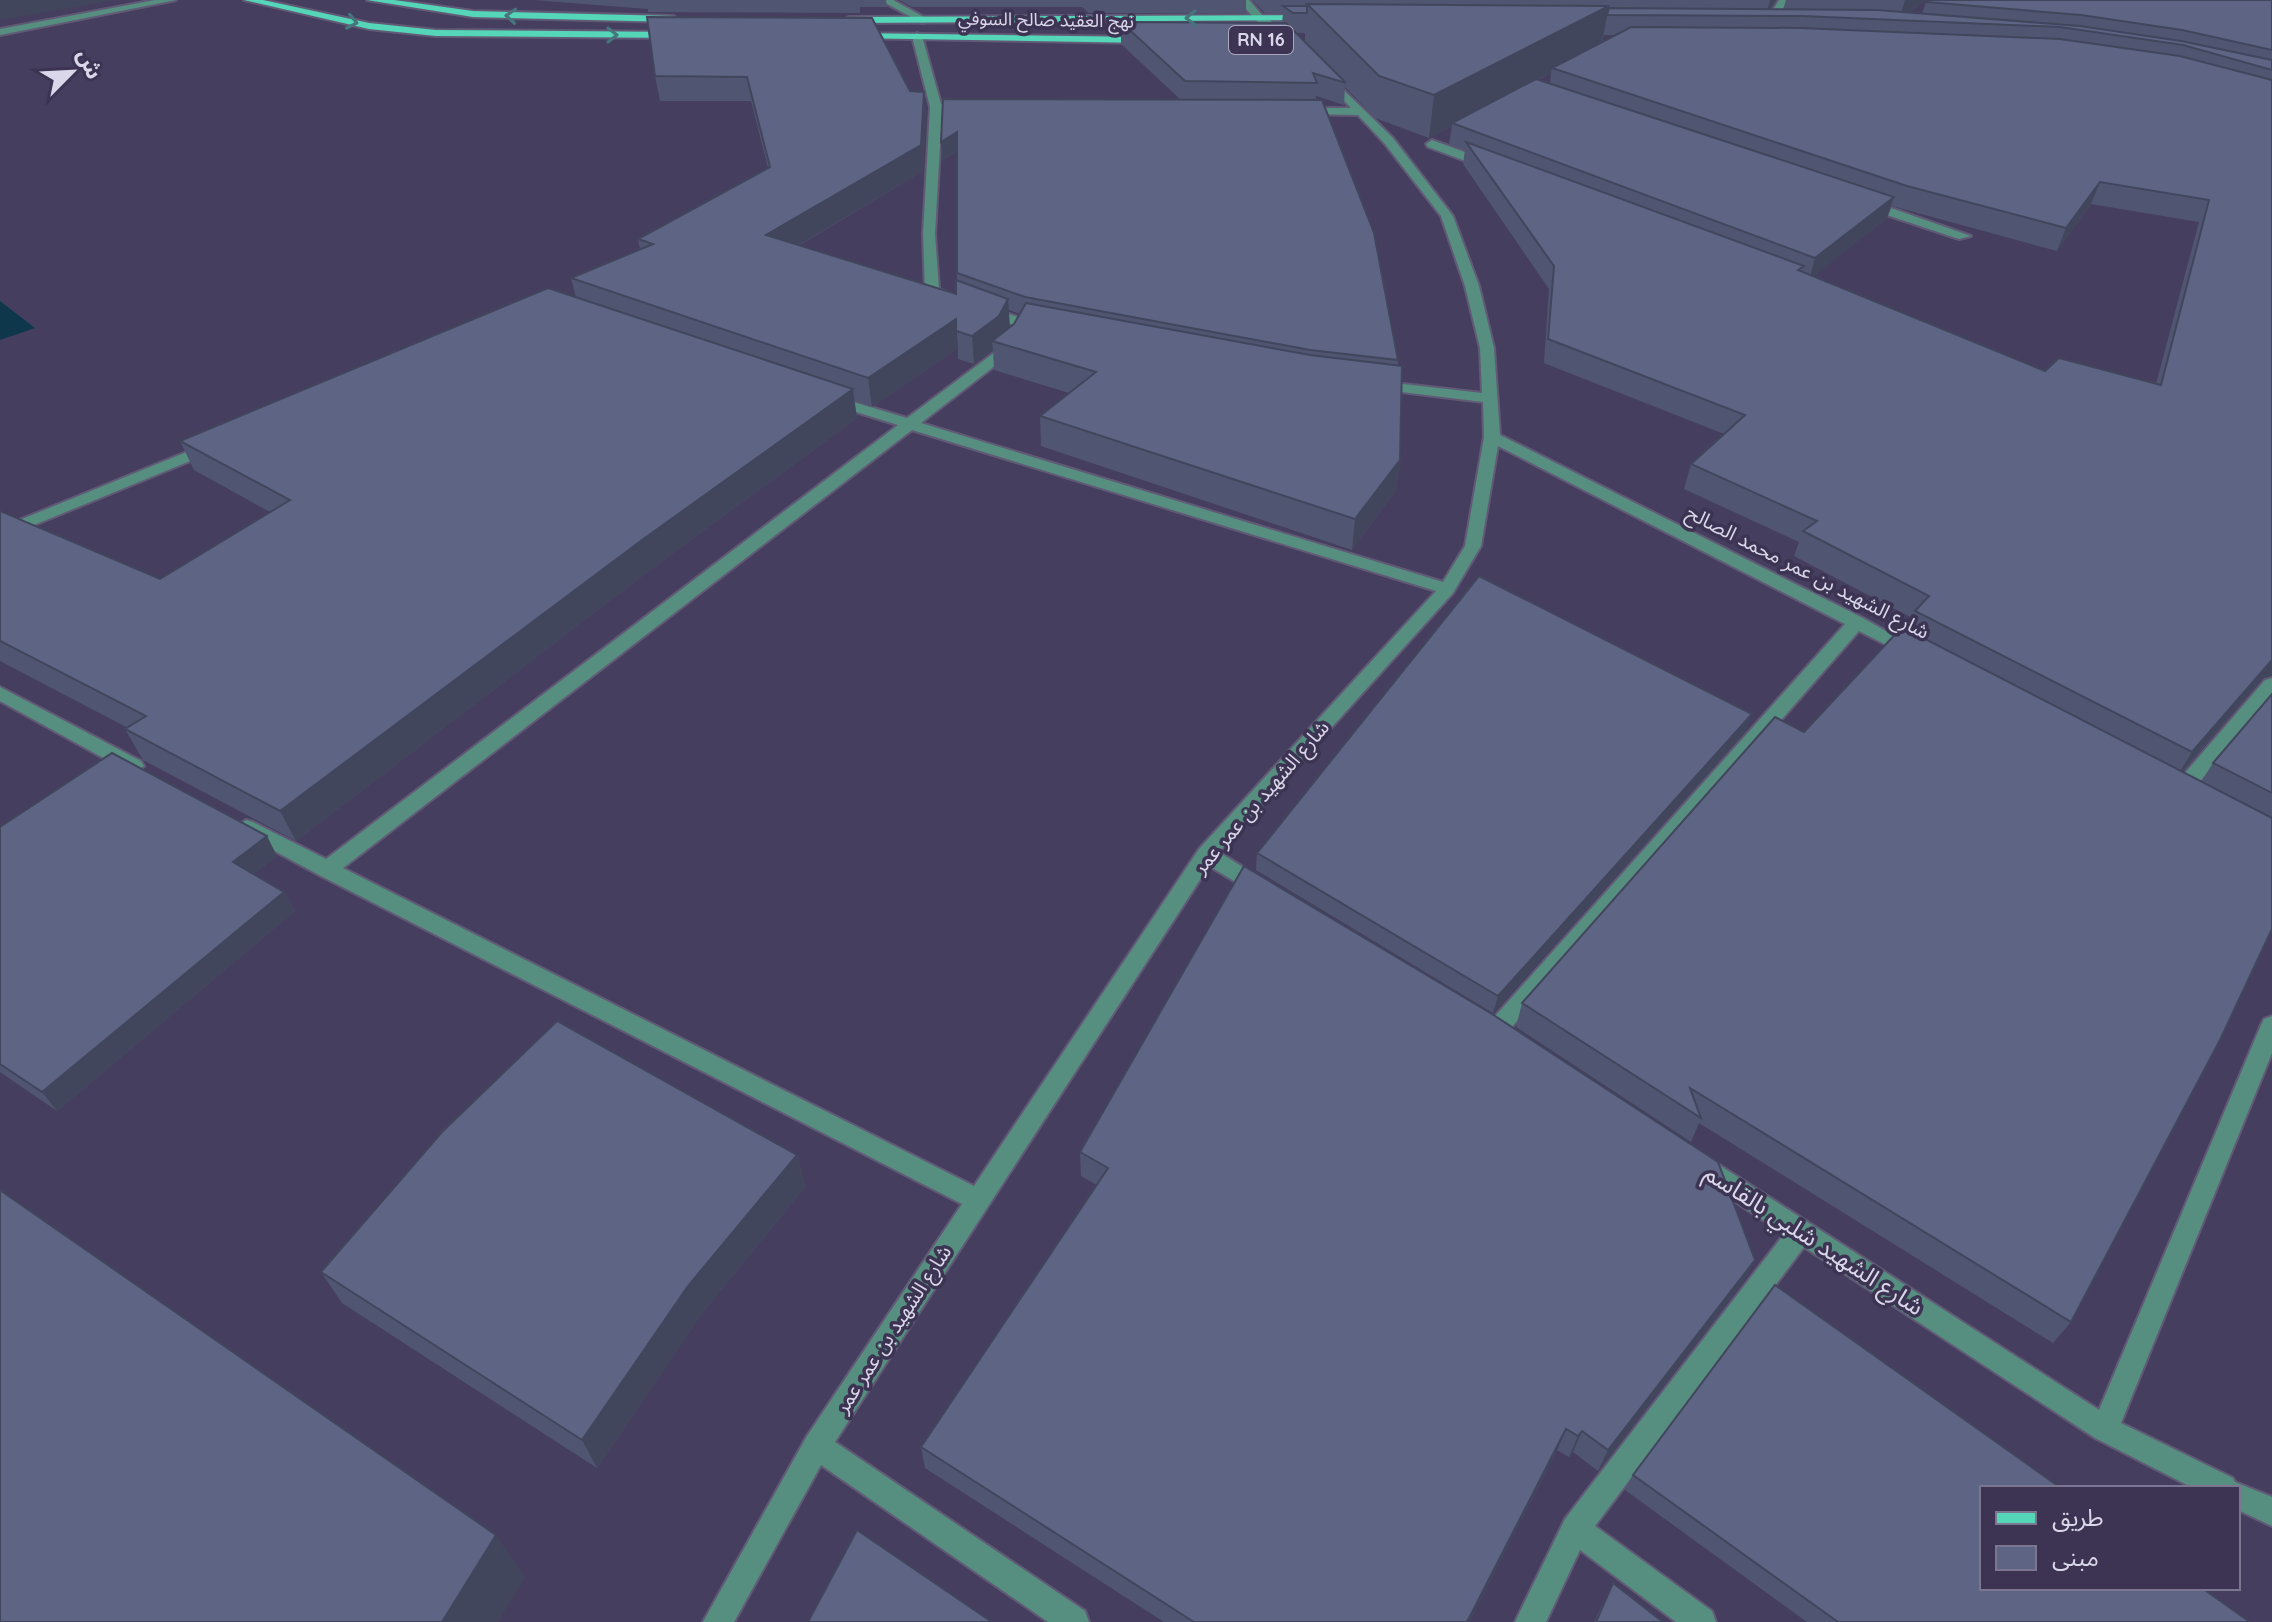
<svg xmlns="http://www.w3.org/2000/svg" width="2272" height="1622" viewBox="0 0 2272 1622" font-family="Quicksand,'Noto Sans Arabic',sans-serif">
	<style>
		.water { fill: #0e374b }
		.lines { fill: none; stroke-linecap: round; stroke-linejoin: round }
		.minor-casing { stroke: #615a77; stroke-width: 4 }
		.major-casing { stroke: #615a77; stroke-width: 4 }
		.minor { fill: #568e7f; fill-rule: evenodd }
		.major { fill: #56d6b8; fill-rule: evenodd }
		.wall { fill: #505672; fill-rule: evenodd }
		.shaded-wall { fill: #41465c }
		.building { fill: #5d6484; stroke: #41465c; stroke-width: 2 }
		.oneway { stroke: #46757b }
		.labels { text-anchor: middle; stroke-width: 7; stroke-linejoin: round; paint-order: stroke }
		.far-street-label { font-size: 18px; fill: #dbd7ea; stroke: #3c3452 }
		.shield { fill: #3c3452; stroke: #aba6bc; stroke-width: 2 }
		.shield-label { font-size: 18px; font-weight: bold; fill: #dbd7ea }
		.street-label { font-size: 20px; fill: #dbd7ea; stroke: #3c3452 }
		.near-street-label { font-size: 24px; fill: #dbd7ea; stroke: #3c3452 }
	</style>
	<rect width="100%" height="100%" fill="#463e5e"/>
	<path class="water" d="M0 301 35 328 0 340Z"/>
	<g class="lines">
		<g class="minor-casing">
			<g id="minor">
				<path d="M155 0H176L0 35V29Z"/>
				<path d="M880 0H893L931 21 922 23Z"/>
				<path d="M1239 0H1249L1262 15 1292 36V40C1272 41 1250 15 1239 0Z"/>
				<path d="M1779 0H1789L1773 23H1765Z"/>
				<path d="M917 33 922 36 941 104 955 107 942 110 935 234 939 289 959 297V303L954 304 925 291 923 234 930 107 912 36Z"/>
				<path d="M1327 74 1393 138 1453 216 1479 286 1494 348 1500 435 1863 618 1921 651 1912 657 1906 655 1859 631 1504 1036 1496 1039 1488 1036 1485 1030 1488 1024 1845 624 1498 446 1481 546 1453 593 1219 852 1268 883 1271 888 1268 893H1254L1209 866 835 1442 1085 1611 1089 1622H1048L821 1465 734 1622H703L807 1436 962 1204 319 875 239 832 236 827 246 820 253 822 326 859 898 425 827 403V397H837L907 418 1003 346 1014 325 979 313V307L984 306 1027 320 1029 323 1014 351 921 423 1443 582 1465 546 1484 437 1483 402 1377 389 1370 385 1377 381 1482 393 1480 348 1465 286 1441 216 1385 144 1358 115 1301 114 1295 111 1301 108H1351L1321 77ZM912 430 1436 591 1199 849 974 1186 343 868Z"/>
				<path d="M1432 140 1492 162 1494 165 1484 168 1428 147 1426 144Z"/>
				<path d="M1860 200H1868L1971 236 1959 239 1860 206Z"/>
				<path d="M211 442 219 447 217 450 0 539V528Z"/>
				<path d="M2272 678V696L2187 797H2173L2170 792 2173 787 2265 680Z"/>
				<path d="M0 687 141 761 144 766 134 773 127 771 0 701Z"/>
				<path d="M2272 1016V1053L2121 1423 2233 1478 2235 1482 2272 1497V1526L2238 1510V1488H2193L2095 1438 1804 1247 1595 1526 1712 1611 1716 1622H1676L1580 1550 1546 1622H1515L1565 1519 1784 1234 1695 1175 1692 1168 1695 1161 1704 1158 1713 1161 2099 1410 2261 1025 2264 1019Z"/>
			</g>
		</g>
		<g class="major-casing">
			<g id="major">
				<path d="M244 0H263L369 23 436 30 678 32 683 35 678 38 436 36 369 29Z"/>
				<path d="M367 0H394L473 11 673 16 678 19 673 22 473 17Z"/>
				<path d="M1309 15 1313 20 849 23 844 20 849 17Z"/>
				<path d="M854 33 1145 37 1150 40 1145 43 850 38 849 36Z"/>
			</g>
		</g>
		<use href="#minor" class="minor"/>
		<use href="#major" class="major"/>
	</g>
	<g class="wall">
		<path d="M533 0H886L887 7H860V13L648 12V9Z"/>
		<path d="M899 0H1246V13H1089L1082 7H912Z"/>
		<path d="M1252 0H1776L1770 10H1783L1786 0H1926L1909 13 1922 14 1926 2 2272 0V676L2263 678 2182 772 2201 782 2213 763 2272 694V929L2071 1322 2053 1343 1699 1123 1691 1142 1516 1027 1522 1003 1804 732 1907 630 1912 618 1794 556 1799 542 1684 489 1691 464 1724 434 1544 363 1549 289 1463 164 1465 150 1449 144 1452 126 1429 138 1375 118 1345 87 1344 105 1316 96V100L1398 360 1400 460 1396 490 1352 550 1041 446 1040 416 1069 393 994 370 993 350 974 364 958 359V348L872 407 854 401 857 418 650 570 296 841 143 760 125 729 128 728 0 661V511L160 579 270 512 194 470 180 441 576 297 571 278 640 249 638 239 768 168 751 101H660L655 76 647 17 910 91 924 92 926 116 923 171 798 246 956 294 957 280V151L942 160 941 142 1181 100 1121 44V22L1282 23 1283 14 1265 13ZM1295 33H1305V42ZM1604 35H1616L1602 42ZM1551 73 1550 83 1539 80ZM2091 204 2199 222 2156 384 2045 371 1813 276 1887 218 1892 206 2057 251ZM1009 310 1020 314 1014 324 1009 328Z"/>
		<path d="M1746 731 1493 1013 1256 870 1257 853Z"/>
		<path d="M0 827 277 856 253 874 284 892 295 911 57 1111 0 1072Z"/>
		<path d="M1080 1152 1755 1260 1743 1282 1598 1471 1573 1452 1569 1457 1557 1450 1469 1622H1164L925 1468 921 1447 1097 1185 1081 1176Z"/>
		<path d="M797 1155 805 1187 700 1316 597 1468 342 1303 321 1272Z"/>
		<path d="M1633 1475 2250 1622H1807L1625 1490Z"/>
		<path d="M1613 1583 1663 1622H1594Z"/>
	</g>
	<g class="shaded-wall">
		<path d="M0 0H115L0 20Z"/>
		<path d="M1770 0H1776L1766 15Z"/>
		<path d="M1905 0H1926L1899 20Z"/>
		<path d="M1609 6 1601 47 1552 68 1551 73 1454 124 1452 123V126L1429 138 1434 95Z"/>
		<path d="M924 92 926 116 923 171 770 262 766 235Z"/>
		<path d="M957 132 958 150 942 160 941 142Z"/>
		<path d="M2100 182 2091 204 2057 251 2066 228Z"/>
		<path d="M1894 197 1887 218 1809 280 1815 258Z"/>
		<path d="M1008 299 1010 327 1001 344 992 341 993 350 974 364 972 336Z"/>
		<path d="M956 319 958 348 872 407 868 378Z"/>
		<path d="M853 389 857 418 650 570 296 841 280 811 642 540Z"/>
		<path d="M1400 460 1396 490 1352 550 1355 519Z"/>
		<path d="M2272 660V676L2263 678 2176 778 2192 752Z"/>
		<path d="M1752 714 1746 731 1493 1013 1498 996Z"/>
		<path d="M267 836 277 856 243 882 233 862Z"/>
		<path d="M284 892 295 911 57 1111 42 1092Z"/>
		<path d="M797 1155 805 1187 700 1316 597 1468 582 1440 688 1286Z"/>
		<path d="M1755 1260 1743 1282 1598 1471 1608 1450Z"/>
		<path d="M1566 1429 1557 1450 1469 1622H1467Z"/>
		<path d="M1582 1431 1573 1452 1569 1457 1578 1436Z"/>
		<path d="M496 1535 525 1577 498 1622H442Z"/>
	</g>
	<g class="building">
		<path d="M1928 0H2272V50L2182 30 2081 15 1926 2Z"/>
		<path d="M1307 4 1609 6 1434 95 1379 76Z"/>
		<path d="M1283 6H1307V13H1293Z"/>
		<path d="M1609 8 1877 10 2080 26 2181 41 2272 60V70L2183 45 2060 27 1802 16 1607 15Z"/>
		<path d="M647 17 872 18 910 91 924 92 921 145 766 235 956 294V280L1008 299 999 316 972 336 956 331V319L868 378 571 278 653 244 638 239 770 167 747 77 655 76Z"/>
		<path d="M1121 22 1286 23 1346 83 1313 73 1317 83 1185 81Z"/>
		<path d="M1631 27 1801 28 2060 39 2180 56 2272 80V660L2192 752 1915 611 1929 596 1803 531 1817 521 1691 464 1745 415 1548 339 1554 266 1466 142 1804 266 1798 270 2045 371 2059 358 2161 385 2209 200 2100 182 2066 228 1907 186 1552 68Z"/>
		<path d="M1536 79 1894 197 1815 258 1452 123Z"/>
		<path d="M943 99 1322 100 1374 233 1398 360 1310 350 1025 297 957 273V132L941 142Z"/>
		<path d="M548 288 853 389 642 540 280 811 125 729 146 716 0 641V511L160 579 290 500 180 441Z"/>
		<path d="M1026 303 1310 355 1402 366 1400 460 1355 519 1040 416 1096 372 992 341 1014 324Z"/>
		<path d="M1479 576 1752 714 1498 996 1257 853Z"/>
		<path d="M1902 627 2272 818V929L2220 1040 2071 1322 1690 1088 1701 1118 1522 1003 1775 717 1804 732Z"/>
		<path d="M2272 694V793L2213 763Z"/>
		<path d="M112 753 267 836 233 862 284 892 42 1092 0 1064V827Z"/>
		<path d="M1244 866 1492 1014 1718 1162 1755 1260 1608 1450 1582 1431 1578 1436 1566 1429 1467 1622H1194L921 1447 1108 1168 1080 1152Z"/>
		<path d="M557 1021 797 1155 688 1286 582 1440 321 1272 442 1132Z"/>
		<path d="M0 1190 496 1535 442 1622H0Z"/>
		<path d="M1775 1285 2061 1488H1982V1588H2202L2250 1622H1838L1633 1475Z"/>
		<path d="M857 1530 992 1622H808Z"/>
		<path d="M1613 1583 1663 1622H1596Z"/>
	</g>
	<defs><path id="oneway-chevron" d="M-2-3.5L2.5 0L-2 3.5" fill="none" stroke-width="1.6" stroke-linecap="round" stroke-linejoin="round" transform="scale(2)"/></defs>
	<g class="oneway">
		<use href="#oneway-chevron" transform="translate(511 16) rotate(-176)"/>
		<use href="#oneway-chevron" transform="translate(1191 18) rotate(179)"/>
		<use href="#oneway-chevron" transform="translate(352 22) rotate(12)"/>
		<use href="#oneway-chevron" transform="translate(612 35)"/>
	</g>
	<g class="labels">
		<g class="far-street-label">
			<text transform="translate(1046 20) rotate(1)" y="6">نهج العقيد صالح السوفي</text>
		</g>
		<rect class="shield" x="1229" y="26" width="64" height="28" rx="6"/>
		<g class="shield-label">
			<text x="1261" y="46">RN 16</text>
		</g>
		<g class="street-label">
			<text transform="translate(1808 572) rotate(27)" y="7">شارع الشهيد بن عمر محمد الصالح</text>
			<text transform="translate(1261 797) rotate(-49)" y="7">شارع الشهيد بن عمر عمر</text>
			<text transform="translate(893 1329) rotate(-57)" y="7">شارع الشهيد بن عمر عمر</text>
		</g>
		<g class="near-street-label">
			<text transform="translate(1814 1240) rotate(33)" y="8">شارع الشهيد شلبي بالقاسم</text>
		</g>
	</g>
	<rect x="1980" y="1486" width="260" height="104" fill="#3c3452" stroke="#7c758f" stroke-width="2"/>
	<rect x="1996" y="1512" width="40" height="12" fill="#56d6b8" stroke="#7c758f" stroke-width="2"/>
	<text x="2052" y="1526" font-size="24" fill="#dbd7ea">طريق</text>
	<rect x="1996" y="1546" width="40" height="24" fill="#5d6484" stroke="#7c758f" stroke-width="2"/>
	<text x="2052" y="1566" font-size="24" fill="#dbd7ea">مبنى</text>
	<g transform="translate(72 72) rotate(66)" stroke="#3c3452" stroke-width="6" paint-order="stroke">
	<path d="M0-6L14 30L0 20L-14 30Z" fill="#dbd7ea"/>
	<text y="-12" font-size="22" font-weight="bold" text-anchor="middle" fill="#dbd7ea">ش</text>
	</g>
</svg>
